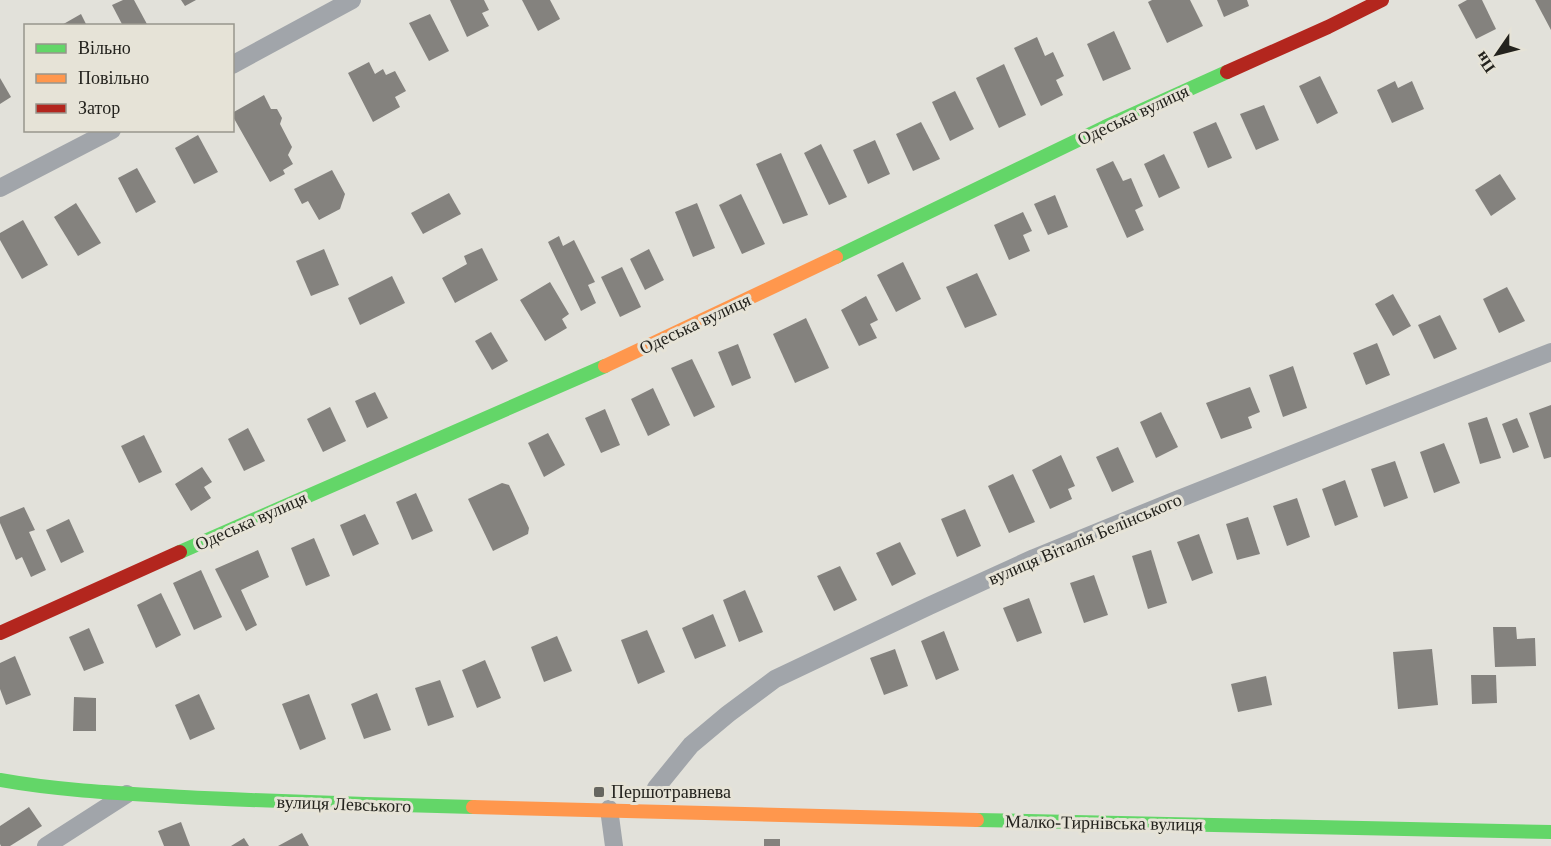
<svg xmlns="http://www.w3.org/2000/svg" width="1551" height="846" viewBox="0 0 1551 846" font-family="'Times New Roman',serif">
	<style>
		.building { fill: #84827e }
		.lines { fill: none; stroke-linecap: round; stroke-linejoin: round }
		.street { stroke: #a1a5aa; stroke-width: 18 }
		.fast { stroke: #63d668; stroke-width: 14 }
		.slow { stroke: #ff974d; stroke-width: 14 }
		.jam { stroke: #b3261e; stroke-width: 14 }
		.poi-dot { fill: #666660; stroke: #e6e3d7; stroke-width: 2 }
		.labels { text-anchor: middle; stroke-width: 6; stroke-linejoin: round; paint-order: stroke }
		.street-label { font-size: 18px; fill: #24231e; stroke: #e6e3d7 }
		.poi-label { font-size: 18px; fill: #24231e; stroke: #e6e3d7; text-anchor: start }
	</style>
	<rect width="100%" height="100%" fill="#e2e1da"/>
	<g class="building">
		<path d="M123 0H134L148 26H123L112 5Z"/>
		<path d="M181 0H196L185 6Z"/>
		<path d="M450 0H484L489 10 482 13 489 26 467 37Z"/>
		<path d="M522 0H550L560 19 538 31Z"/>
		<path d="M1152 0H1190L1203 26 1167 43 1148 2Z"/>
		<path d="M1217 0H1247L1249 6 1224 17Z"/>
		<path d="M1467 0H1482L1496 29 1476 39 1458 5Z"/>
		<path d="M1535 0H1551V30Z"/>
		<path d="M81 14 87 26H60Z"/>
		<path d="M430 14 449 51 429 61 409 23Z"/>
		<path d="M1114 31 1131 69 1103 81 1087 44Z"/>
		<path d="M1037 37 1045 56 1053 52 1064 76 1056 80 1063 95 1041 106 1014 48Z"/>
		<path d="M369 62 375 74 383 69 386 75 395 71 406 91 395 97 400 107 373 122 348 73Z"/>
		<path d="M1004 64 1026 115 999 128 976 78Z"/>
		<path d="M1320 76 1338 113 1317 124 1299 86Z"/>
		<path d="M0 78 11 97 0 104Z"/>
		<path d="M1395 81 1398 88 1412 81 1424 109 1392 123 1377 90Z"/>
		<path d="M955 91 974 129 950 141 932 102Z"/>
		<path d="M264 95 271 109H277L282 118 280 124 292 147 288 155 293 164 283 170 285 174 270 182 232 115V113Z"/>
		<path d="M1264 105 1279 140 1256 150 1240 114Z"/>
		<path d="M921 122 940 159 913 171 896 134Z"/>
		<path d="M1216 122 1232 158 1208 168 1193 132Z"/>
		<path d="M198 135 218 172 194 184 175 148Z"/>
		<path d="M875 140 890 174 868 184 853 150Z"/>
		<path d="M821 144 847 197 829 205 804 153Z"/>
		<path d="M781 153 808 215 783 224 756 164Z"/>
		<path d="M1164 154 1180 188 1159 198 1144 164Z"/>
		<path d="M1113 161 1123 181 1131 178 1143 206 1135 210 1144 230 1127 238 1096 169Z"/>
		<path d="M137 168 156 202 136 213 118 178Z"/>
		<path d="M332 170 345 194 340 209 319 220 308 201 302 204 294 189Z"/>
		<path d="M1500 174 1516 199 1491 216 1475 190Z"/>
		<path d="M449 193 461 214 423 234 411 213Z"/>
		<path d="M741 194 765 244 742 254 719 205Z"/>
		<path d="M1055 195 1068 227 1048 235 1034 204Z"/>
		<path d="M76 203 101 243 78 256 54 217Z"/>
		<path d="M697 203 715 248 693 257 675 212Z"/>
		<path d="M1023 212 1032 231 1023 235 1030 251 1009 260 994 225Z"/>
		<path d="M23 220 48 265 22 279 0 240V233Z"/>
		<path d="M559 236 563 246 574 240 595 282 588 285 596 303 581 311 548 242Z"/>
		<path d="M482 248 498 280 455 303 442 278 467 264 464 256Z"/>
		<path d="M324 249 339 285 311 296 296 261Z"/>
		<path d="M649 249 664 280 645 290 630 259Z"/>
		<path d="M903 262 921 299 896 312 877 275Z"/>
		<path d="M622 267 641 307 620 317 601 277Z"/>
		<path d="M977 273 997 315 965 328 946 287Z"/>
		<path d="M392 276 405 303 360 325 348 298Z"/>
		<path d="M550 282 569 314 562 319 567 328 545 341 520 300Z"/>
		<path d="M1507 287 1525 321 1499 333 1483 299Z"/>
		<path d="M1393 294 1411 326 1393 336 1375 304Z"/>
		<path d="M866 296 878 320 870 324 877 338 859 346 841 310Z"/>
		<path d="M1440 315 1457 349 1434 359 1418 325Z"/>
		<path d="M806 318 829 368 795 383 773 334Z"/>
		<path d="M491 332 508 361 492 370 475 341Z"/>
		<path d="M1377 343 1390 375 1366 385 1353 353Z"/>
		<path d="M738 344 751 378 732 386 718 352Z"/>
		<path d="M692 359 715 407 694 417 671 368Z"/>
		<path d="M1293 366 1307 408 1283 417 1269 375Z"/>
		<path d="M1250 387 1260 412 1248 417 1252 428 1221 439 1206 403Z"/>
		<path d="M653 388 670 425 648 436 631 399Z"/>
		<path d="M375 392 388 418 367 428 355 401Z"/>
		<path d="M1551 405V457L1544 459 1529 413Z"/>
		<path d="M330 407 346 441 323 452 307 419Z"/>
		<path d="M605 409 620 445 601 453 585 418Z"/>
		<path d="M1161 412 1178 447 1156 458 1140 422Z"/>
		<path d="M1487 417 1501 458 1480 464 1468 423Z"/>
		<path d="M1517 418 1529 447 1513 453 1502 424Z"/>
		<path d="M248 428 265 461 244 471 228 439Z"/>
		<path d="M548 433 565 465 544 477 528 443Z"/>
		<path d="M144 435 162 472 139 483 121 446Z"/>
		<path d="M1444 443 1460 483 1434 493 1420 452Z"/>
		<path d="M1118 447 1134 482 1112 492 1096 457Z"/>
		<path d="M1061 455 1075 486 1068 489 1072 499 1050 509 1032 470Z"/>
		<path d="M1395 461 1408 498 1384 507 1371 469Z"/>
		<path d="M202 467 212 482 204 487 211 498 191 511 175 484Z"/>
		<path d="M1013 474 1035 522 1009 533 988 486Z"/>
		<path d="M1345 480 1358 517 1335 526 1322 489Z"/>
		<path d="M502 483 509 485 529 528 528 534 493 551 468 499Z"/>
		<path d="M416 493 433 531 412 540 396 502Z"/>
		<path d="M1297 498 1310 537 1287 546 1273 506Z"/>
		<path d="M24 507 35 530 29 532 46 570 31 577 22 557 16 560 0 523V517Z"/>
		<path d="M965 509 981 546 957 557 941 519Z"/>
		<path d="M365 514 379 544 353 556 340 525Z"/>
		<path d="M1248 517 1260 554 1237 560 1226 524Z"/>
		<path d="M69 519 84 552 61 563 46 530Z"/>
		<path d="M1199 534 1213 573 1192 581 1177 542Z"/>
		<path d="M314 538 330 576 306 586 291 548Z"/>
		<path d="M900 542 916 574 892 586 876 553Z"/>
		<path d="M258 550 269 577 241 590 257 625 246 631 215 569Z"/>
		<path d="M1151 550 1167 603 1148 609 1132 556Z"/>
		<path d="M840 566 857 600 834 611 817 576Z"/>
		<path d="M201 570 222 617 194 630 173 583Z"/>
		<path d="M1094 575 1108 615 1084 623 1070 583Z"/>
		<path d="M745 590 763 632 739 642 723 600Z"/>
		<path d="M161 593 181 635 156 648 137 605Z"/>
		<path d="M1029 598 1042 633 1017 642 1003 608Z"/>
		<path d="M713 614 726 646 695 659 682 628Z"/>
		<path d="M1493 627H1516L1517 639 1535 638 1536 666 1495 667Z"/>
		<path d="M89 628 104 663 84 671 69 637Z"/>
		<path d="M647 630 665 672 638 684 621 640Z"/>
		<path d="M944 631 959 670 936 680 921 641Z"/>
		<path d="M557 636 572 671 544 682 531 647Z"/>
		<path d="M895 649 908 686 884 695 870 658Z"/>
		<path d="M1432 649 1438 705 1398 709 1393 652Z"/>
		<path d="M15 656 31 695 6 705 0 689V663Z"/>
		<path d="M485 660 501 698 477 708 462 670Z"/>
		<path d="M1471 675H1496L1497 703 1472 704Z"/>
		<path d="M1266 676 1272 705 1238 712 1231 684Z"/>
		<path d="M440 680 454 717 428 726 415 688Z"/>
		<path d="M377 693 391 730 364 739 351 704Z"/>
		<path d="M199 694 215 729 190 740 175 705Z"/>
		<path d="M309 694 326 739 300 750 282 704Z"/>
		<path d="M74 697 96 698V731H73Z"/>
		<path d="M29 807 42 826 10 846H1L0 844V826Z"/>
		<path d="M181 822 190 846H164L158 831Z"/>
		<path d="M302 833 309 846H278Z"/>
		<path d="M244 838 249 846H231Z"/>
		<rect x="764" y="839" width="16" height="7"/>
	</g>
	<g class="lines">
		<g class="street">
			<path d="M232 65 352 0"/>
			<path d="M0 188 112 130"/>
			<path d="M656 788 691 745 728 714 775 679 929 606 1034 558 1176 500 1551 352"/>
			<path d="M609 809 614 846"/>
			<path d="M46 846 127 794"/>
		</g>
		<g class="fast">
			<path d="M836 257 1105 127 1227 72"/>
			<path d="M180 552 605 366"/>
			<path d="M0 780C66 792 138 794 204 798 294 802 384 805 473 807"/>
			<path d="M977 820 1551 832"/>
		</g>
		<g class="slow">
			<path d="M605 366 836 257"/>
			<path d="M473 807C641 810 809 817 977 820"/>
		</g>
		<g class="jam">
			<path d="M1227 72 1328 27 1382 0"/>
			<path d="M0 633 180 552"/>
		</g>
	</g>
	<rect class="poi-dot" x="593" y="786" width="12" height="12" rx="3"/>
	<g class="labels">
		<g class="street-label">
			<text transform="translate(1133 115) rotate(-25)" y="6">Одеська вулиця</text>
			<text transform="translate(695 324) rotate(-25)" y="6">Одеська вулиця</text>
			<text transform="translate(251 521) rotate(-24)" y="6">Одеська вулиця</text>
			<text transform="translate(1085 539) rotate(-23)" y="6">вулиця Віталія Белінського</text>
			<text transform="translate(344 804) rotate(2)" y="6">вулиця Левського</text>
			<text transform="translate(1104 823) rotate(1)" y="6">Малко-Тирнівська вулиця</text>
		</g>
		<g class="poi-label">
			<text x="611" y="798">Першотравнева</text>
		</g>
	</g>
	<rect x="24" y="24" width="210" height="108" fill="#e6e3d7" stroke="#98968d" stroke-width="1.5"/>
	<rect x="36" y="44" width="30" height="9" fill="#63d668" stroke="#98968d" stroke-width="1.5"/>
	<text x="78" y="54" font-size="18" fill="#24231e">Вільно</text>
	<rect x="36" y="74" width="30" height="9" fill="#ff974d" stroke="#98968d" stroke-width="1.5"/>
	<text x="78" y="84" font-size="18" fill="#24231e">Повільно</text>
	<rect x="36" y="104" width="30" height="9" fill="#b3261e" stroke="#98968d" stroke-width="1.5"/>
	<text x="78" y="114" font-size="18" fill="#24231e">Затор</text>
	<g transform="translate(1497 54) rotate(235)" stroke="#e6e3d7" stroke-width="4.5" paint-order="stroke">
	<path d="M0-4.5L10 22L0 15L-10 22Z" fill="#24231e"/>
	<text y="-9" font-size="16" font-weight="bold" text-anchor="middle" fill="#24231e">Пн</text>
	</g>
</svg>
